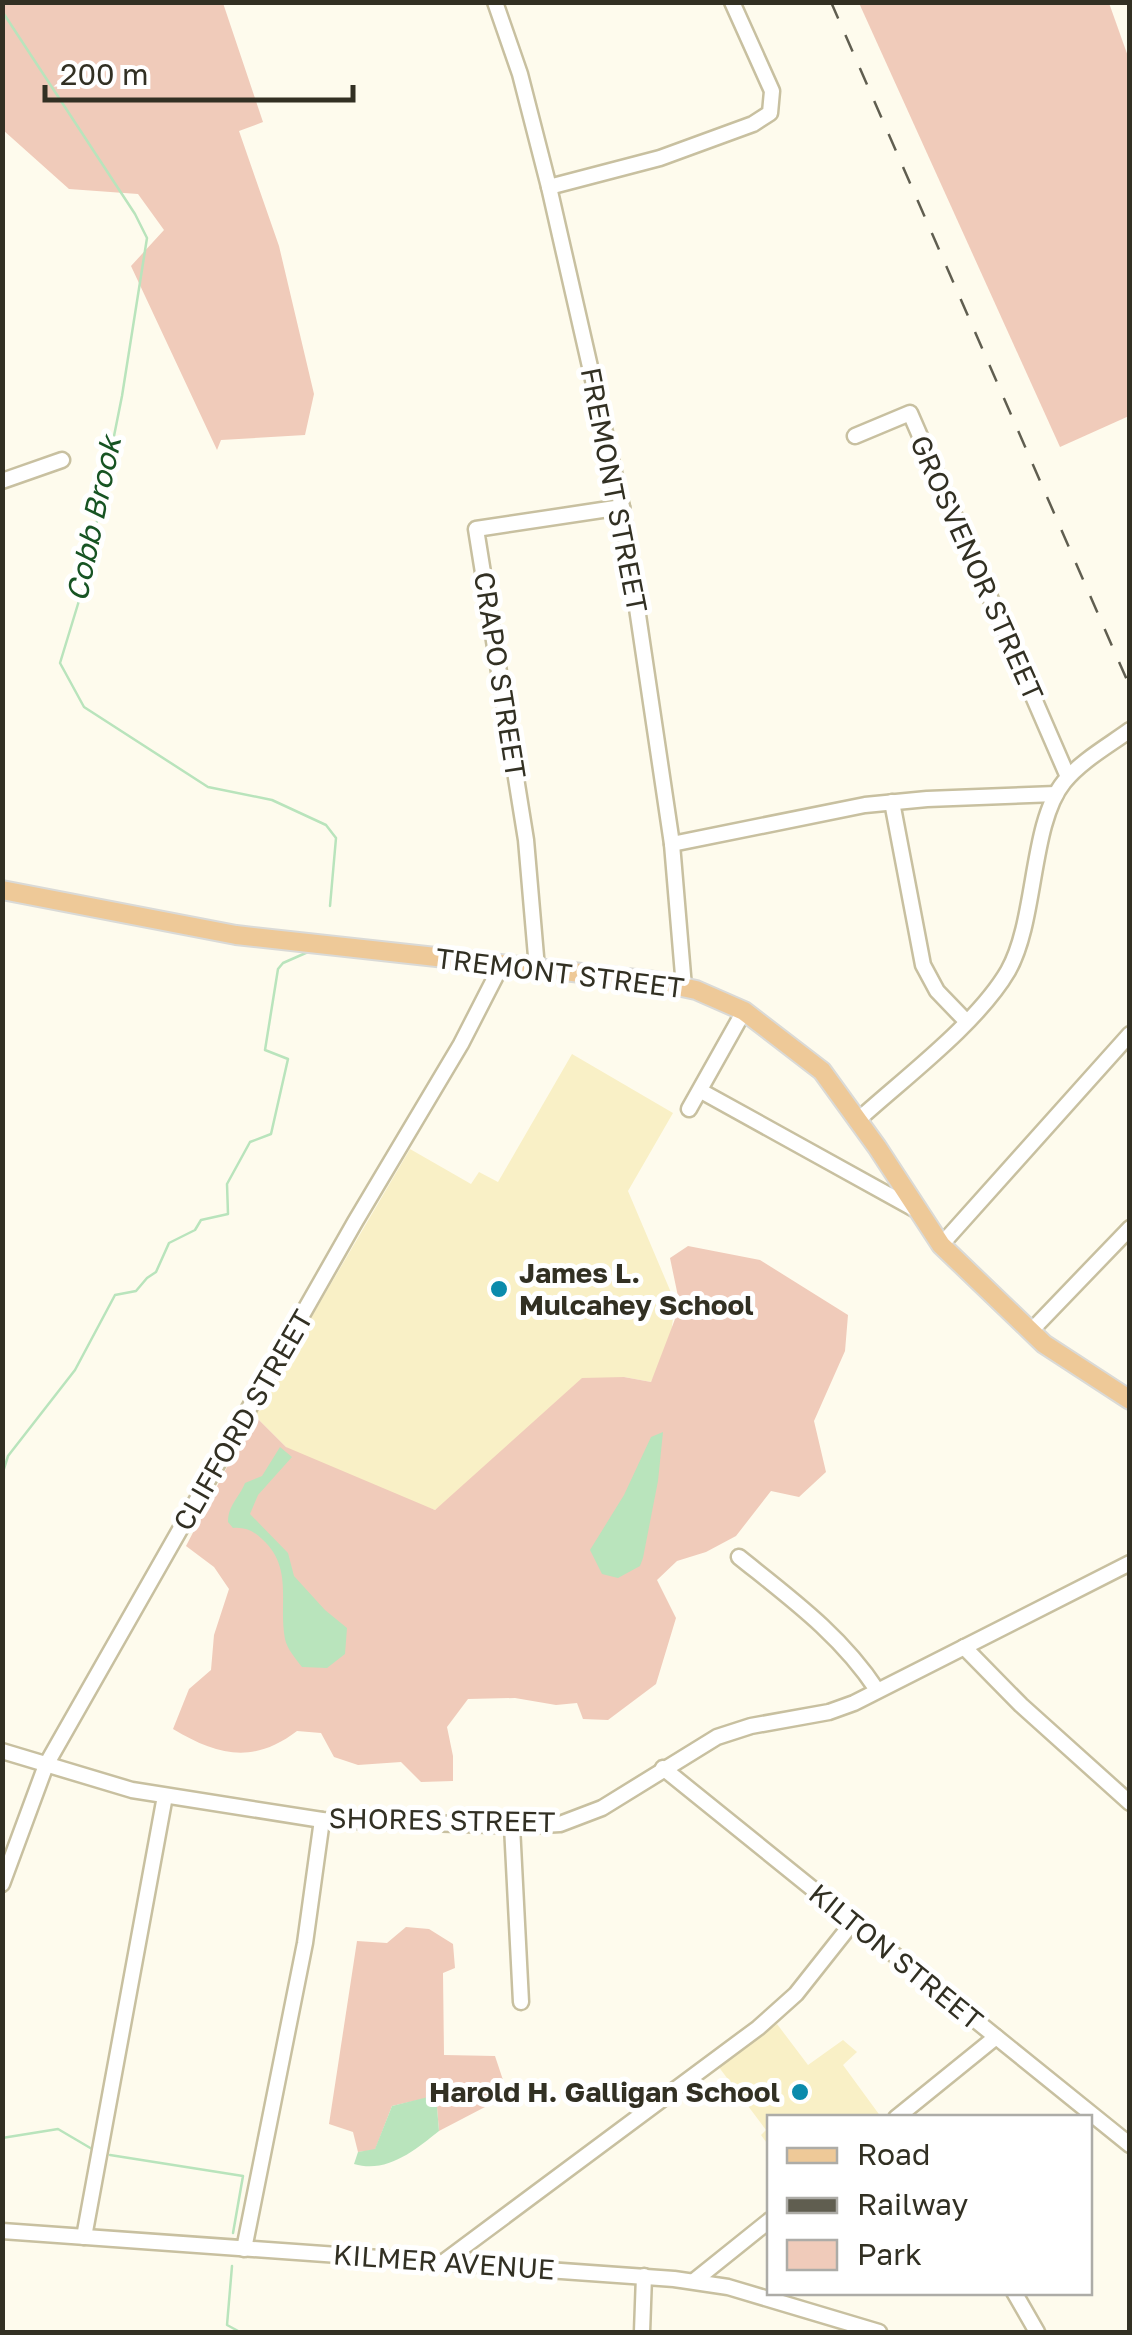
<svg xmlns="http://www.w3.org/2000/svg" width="1132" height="2335" viewBox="0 0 1132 2335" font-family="'Golos Text',sans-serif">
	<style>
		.built { fill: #f9f0c6 }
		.green { fill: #f0cbba }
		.water { fill: #b9e4bc }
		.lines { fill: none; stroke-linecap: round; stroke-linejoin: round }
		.stream { stroke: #b9e4bc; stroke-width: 2.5 }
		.minor-casing { stroke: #c8c0a0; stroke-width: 19 }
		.major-casing { stroke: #dadad7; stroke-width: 22 }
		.minor { stroke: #fff; stroke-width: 14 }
		.major { stroke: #eec998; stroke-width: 18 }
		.rail { stroke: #605e50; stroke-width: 2.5; stroke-dasharray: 18 18; stroke-linecap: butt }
		.poi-dot { fill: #0b8bac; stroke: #fff; stroke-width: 4 }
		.labels { text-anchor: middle; stroke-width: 10; stroke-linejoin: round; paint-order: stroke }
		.street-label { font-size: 28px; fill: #323023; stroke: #fff }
		.poi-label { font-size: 28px; font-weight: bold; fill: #323023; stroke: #fff; text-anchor: start }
		.water-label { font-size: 30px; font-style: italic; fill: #175423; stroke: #fff }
	</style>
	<rect width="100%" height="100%" fill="#fefbed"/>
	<g class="built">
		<path d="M572 1054 673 1113 628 1191 675 1302 670 1343 651 1382 624 1377 520 1443 435 1510 305 1466 254 1415 410 1149 471 1184 479 1172 498 1182Z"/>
		<path d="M777 2024 808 2065 843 2040 857 2052 843 2065 881 2117 770 2118 769 2146 761 2135 766 2130 718 2066Z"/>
	</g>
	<g class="green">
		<path d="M2 3H223L263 122 239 131 279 246 314 394 305 435 221 440 217 450 131 266 164 230 138 194 69 189 3 130Z"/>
		<path d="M859 3H1109L1130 62 1129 416 1060 447Z"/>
		<path d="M688 1246 760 1260 848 1315 845 1351 814 1421 826 1472 799 1497 771 1491 736 1536 706 1552 677 1561 657 1580 676 1618 656 1684 608 1720 583 1719 577 1703 556 1705 515 1698 468 1699 447 1727 453 1756V1781L421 1782 401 1762 358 1765 334 1757 321 1733 297 1731C254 1764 218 1756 173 1729L189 1689 211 1670 214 1635 229 1589 214 1567 186 1546 254 1415 286 1447 435 1510 582 1378 624 1377 651 1382 680 1306 670 1258Z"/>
		<path d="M406 1927 429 1929 453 1944 455 1968 443 1973 444 2055 495 2056 508 2095 439 2131 436 2096 392 2106 375 2150 358 2152 353 2132 329 2124 357 1941 387 1943Z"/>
	</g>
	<g class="water">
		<path d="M663 1432 658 1481 643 1558 640 1566 618 1578 602 1574 590 1550 624 1495 651 1437Z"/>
		<path d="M280 1447 292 1457 258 1495 250 1514 288 1553 294 1576 325 1610 347 1628 345 1654 327 1668 302 1667C296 1659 287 1649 285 1639 278 1603 294 1568 262 1539 254 1531 245 1527 233 1528L228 1522C228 1505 239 1498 245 1483L262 1476Z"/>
		<path d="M436 2095 439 2131C415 2150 387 2174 354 2164L358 2152 375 2149 392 2106Z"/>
	</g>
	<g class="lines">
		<g class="stream">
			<path d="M2 11 135 214 147 238 122 396 85 581 60 663 84 707 208 787 272 800 326 825 336 838 330 906"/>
			<path d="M2 1475 8 1456 75 1370 115 1295 136 1291 147 1278 156 1272 169 1243 195 1230 201 1220 228 1214 227 1184 250 1142 271 1134 288 1059 265 1050 278 969 283 963 308 952"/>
			<path d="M2 2138 58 2129 92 2149"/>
			<path d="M110 2155 243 2176 233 2233"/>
			<path d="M232 2266 227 2325 240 2332"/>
		</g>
		<g class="minor-casing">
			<g id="minor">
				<path d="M495 2 520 74 549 187 622 507 672 844 684 987"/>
				<path d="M549 187 660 158 753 124 770 113 772 91 732 2"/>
				<path d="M855 436 910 413 1068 777"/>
				<path d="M2 481 62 460"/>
				<path d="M892 802 923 965 937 991 966 1021"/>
				<path d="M672 844 865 805 927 799 1056 794"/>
				<path d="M537 968 526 840 476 529 622 507"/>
				<path d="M701 1091 916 1210"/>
				<path d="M689 1109 744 1011"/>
				<path d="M857 1121C903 1079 977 1024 1008 971 1037 920 1030 824 1064 782 1081 761 1108 746 1130 730"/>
				<path d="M941 1245 1130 1034"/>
				<path d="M1030 1332 1130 1228"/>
				<path d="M739 1557C790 1598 841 1635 877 1690"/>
				<path d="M964 1647 1021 1705 1130 1803"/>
				<path d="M2 1751 132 1790 322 1820 524 1826 560 1824 602 1808 717 1737 751 1726 829 1712 854 1703 1130 1563"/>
				<path d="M663 1768 1130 2145"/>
				<path d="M512 1826 521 2002"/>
				<path d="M2 1884 46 1765 355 1222 461 1044 502 964"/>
				<path d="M896 2118 996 2037"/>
				<path d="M2 2231 674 2279 728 2287 879 2332"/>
				<path d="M84 2237 165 1796"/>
				<path d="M244 2249 305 1943 322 1820"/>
				<path d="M446 2260 758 2028 796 1994 853 1922"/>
				<path d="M694 2281 770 2220"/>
				<path d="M1014 2292 1037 2332"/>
				<path d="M642 2332 644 2276"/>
			</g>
		</g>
		<g class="major-casing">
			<path id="major" d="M2 890 236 935 654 981 696 990 744 1011 822 1071 877 1147 941 1245 1044 1344 1130 1400"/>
		</g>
		<use href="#minor" class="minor"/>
		<use href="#major" class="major"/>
		<path class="rail" d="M831 2 1130 687"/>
	</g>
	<g class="poi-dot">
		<circle cx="499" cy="1289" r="10"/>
		<circle cx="800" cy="2092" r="10"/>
	</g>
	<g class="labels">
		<g class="street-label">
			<text transform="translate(614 490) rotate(79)" y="10">FREMONT STREET</text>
			<text transform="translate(977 568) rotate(66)" y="10">GROSVENOR STREET</text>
			<text transform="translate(500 675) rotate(81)" y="10">CRAPO STREET</text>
			<text transform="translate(560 973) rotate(7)" y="10">TREMONT STREET</text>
			<text transform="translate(243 1420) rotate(-60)" y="10">CLIFFORD STREET</text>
			<text transform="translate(442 1820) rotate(1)" y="10">SHORES STREET</text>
			<text transform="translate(896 1957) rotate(39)" y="10">KILTON STREET</text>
			<text transform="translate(444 2262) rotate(4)" y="10">KILMER AVENUE</text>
		</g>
		<g class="poi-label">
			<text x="519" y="1283">James L.<tspan x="519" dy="32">Mulcahey School</tspan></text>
			<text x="780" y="2102" text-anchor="end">Harold H. Galligan School</text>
		</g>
		<g class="water-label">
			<text transform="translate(94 519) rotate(-78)" y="10">Cobb Brook</text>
		</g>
	</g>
	<rect width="1132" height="2335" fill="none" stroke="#323023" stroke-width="10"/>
	<rect x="767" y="2115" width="325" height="180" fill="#ffffff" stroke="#adaca7" stroke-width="2.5"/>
	<rect x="787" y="2148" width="50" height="15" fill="#eec998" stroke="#adaca7" stroke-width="2.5"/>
	<text x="857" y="2165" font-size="30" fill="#323023">Road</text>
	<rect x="787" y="2198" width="50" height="15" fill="#605e50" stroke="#adaca7" stroke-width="2.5"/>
	<text x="857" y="2215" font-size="30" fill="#323023">Railway</text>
	<rect x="787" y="2240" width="50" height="30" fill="#f0cbba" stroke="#adaca7" stroke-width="2.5"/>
	<text x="857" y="2265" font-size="30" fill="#323023">Park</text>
	<path d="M45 85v15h308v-15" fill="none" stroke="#323023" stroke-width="5"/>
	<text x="60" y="85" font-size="30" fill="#323023" stroke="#ffffff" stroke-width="8" paint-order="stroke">200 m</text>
</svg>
